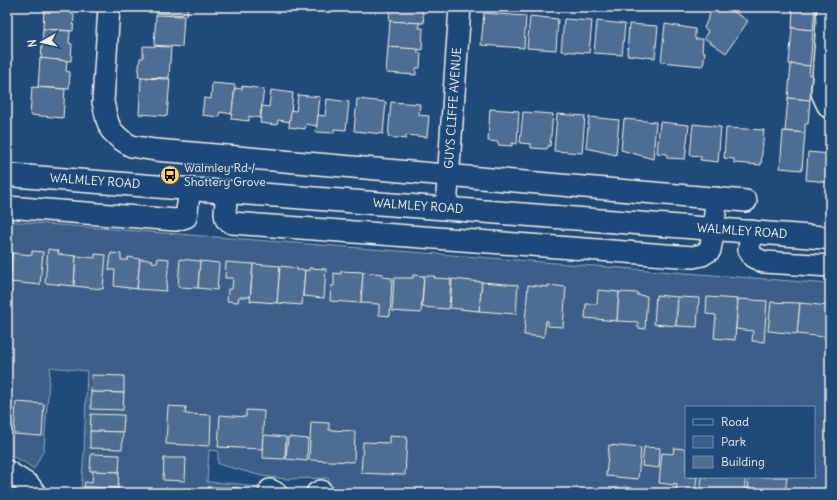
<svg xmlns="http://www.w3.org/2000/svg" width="837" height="500" viewBox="0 0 837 500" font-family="Delius,sans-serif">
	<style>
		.green { fill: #3a5f88; stroke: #97a8b8; fill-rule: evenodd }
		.building { fill: #4d6e92; stroke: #f4f1e8 }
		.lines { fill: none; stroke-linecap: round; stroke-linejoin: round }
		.minor-casing { stroke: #f4f1e8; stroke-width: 24 }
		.major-casing { stroke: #f4f1e8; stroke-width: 25 }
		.minor { stroke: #1f4a7a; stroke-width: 21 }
		.major { stroke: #1f4a7a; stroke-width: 22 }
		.labels { text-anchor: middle; stroke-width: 3; stroke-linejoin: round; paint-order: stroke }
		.street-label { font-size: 12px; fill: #f4f1e8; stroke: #1f4a7a }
		.poi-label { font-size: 12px; fill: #f4f1e8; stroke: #1f4a7a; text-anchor: start }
	</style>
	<rect width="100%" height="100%" fill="#1f4a7a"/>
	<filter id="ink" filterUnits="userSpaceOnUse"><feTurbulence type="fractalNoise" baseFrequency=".025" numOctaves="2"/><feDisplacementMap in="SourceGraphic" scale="8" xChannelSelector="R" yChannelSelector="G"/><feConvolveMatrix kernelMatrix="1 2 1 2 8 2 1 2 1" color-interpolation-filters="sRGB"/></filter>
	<g filter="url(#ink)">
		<path class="green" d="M7 221 830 284V493H630L627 486 600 493H332L328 478 286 479 262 476 218 464V451L209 450 207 482 241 484 260 489V493H81L84 451 87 371 50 367 44 449 34 469 24 462 7 454ZM686 407H814V477H686Z"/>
		<g class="building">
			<path d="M44 7H72L71 14H74L73 31 43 29Z"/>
			<path d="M156 7H188L187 15 156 13Z"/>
			<path d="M390 7H422L424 23 389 21Z"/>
			<path d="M713 7H727L748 21 726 53 704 38 708 31 704 28Z"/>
			<path d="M793 7H815L813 30 792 28Z"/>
			<path d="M484 13 526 16 524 48 481 45Z"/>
			<path d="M156 15 184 16 182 47 154 45Z"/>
			<path d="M530 16 558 19 556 50 527 48Z"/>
			<path d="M564 19 592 21 589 53 561 51Z"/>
			<path d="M390 21 420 23 419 28H423L422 50 388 47Z"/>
			<path d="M597 21 625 24 622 55 594 53Z"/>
			<path d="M629 24 658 26 655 58 627 55Z"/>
			<path d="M665 24 695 29V39H703L702 51 705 52 703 66 661 62Z"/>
			<path d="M792 28 813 30 810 66 789 64Z"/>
			<path d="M43 29 70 31 69 43 72 44 71 61 41 59Z"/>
			<path d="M143 46 171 47 169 78 138 77 140 58H143Z"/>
			<path d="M388 47 418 49V53H421L420 68H416V75L386 73Z"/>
			<path d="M40 58 67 61 66 71 70 72 69 89 38 87Z"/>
			<path d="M791 64 810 66 809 75H812L810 100 788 98Z"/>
			<path d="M141 78 170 79 167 116 139 114Z"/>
			<path d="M212 83 235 85 232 114 220 112 219 117 202 115 204 98 211 99Z"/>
			<path d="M242 86 264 89 260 118 249 116V121L231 119 235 88 242 89Z"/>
			<path d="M32 87 65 89 63 118 30 115Z"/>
			<path d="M271 90 293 93 290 122 278 120 277 125 260 123 262 106 269 107Z"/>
			<path d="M298 95 320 97 317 126 306 124 305 129 289 127 291 110 296 111Z"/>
			<path d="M788 98 810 100 808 124H805V133L785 131Z"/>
			<path d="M327 99 349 102 346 130 334 129V133L316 132 318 115 325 116Z"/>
			<path d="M357 99 386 102 383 134 354 131Z"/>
			<path d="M391 102 420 104 419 115 429 116 427 137 406 135V139L388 137Z"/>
			<path d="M490 109 519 111 517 144 512 143V146L498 145V142L488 141Z"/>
			<path d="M523 112 553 114 550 146H548L547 149 531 148V144L520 143Z"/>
			<path d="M557 114 585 116 582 153 554 151Z"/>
			<path d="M589 117 619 120 616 155 586 148Z"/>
			<path d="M624 119 656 122 653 159 621 150Z"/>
			<path d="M660 122 689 125 685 159 667 158V154L657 153Z"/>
			<path d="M693 124 721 127 718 162 700 160 701 156 690 155Z"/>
			<path d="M726 128 764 130 761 165 734 163V159L724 158Z"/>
			<path d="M783 131 805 133 802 170 780 168Z"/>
			<path d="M808 152 830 154V182L806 180Z"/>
			<path d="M48 249 59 251 58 254 76 256 74 286 45 283Z"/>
			<path d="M32 251 43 252 40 285 10 282 12 253 32 255Z"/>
			<path d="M7 252 12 253 10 282H7Z"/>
			<path d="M111 253 121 254V260H128V257L140 259 137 289 114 286 115 270H109Z"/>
			<path d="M95 254 106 255 103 289 74 286 76 256 95 258Z"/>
			<path d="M158 258 169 259 166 291 137 289 140 259 153 260 152 262 157 263Z"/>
			<path d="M180 259 200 261 198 288 178 287Z"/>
			<path d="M200 261 219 263 217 290 198 288Z"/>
			<path d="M226 262 253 264 250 297H239L238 302 227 301 228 289H232L233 278H225Z"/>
			<path d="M253 264 280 266 277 303 250 301Z"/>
			<path d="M280 266 297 268V270H305L302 305 277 303Z"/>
			<path d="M309 268 326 269 324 298 303 296 305 270 309 271Z"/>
			<path d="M341 271 363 272 361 303 330 301 331 286H334V273L341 274Z"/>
			<path d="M363 272 383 274V277L392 278 390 316 379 315V304L361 303Z"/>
			<path d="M413 275 424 276 421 313 392 311 394 278H413Z"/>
			<path d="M424 276H435L434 278 451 279 449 309 422 307Z"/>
			<path d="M452 279 482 282 479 311 450 308Z"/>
			<path d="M482 282 518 285 516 314 479 311Z"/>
			<path d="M528 285 548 287V285L566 287 563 327 548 326V321H546L544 337 524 335Z"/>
			<path d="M598 290 619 292 617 321 585 318 586 304H597Z"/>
			<path d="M619 292 638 293 637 295 647 296 645 329 638 328V322L617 321Z"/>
			<path d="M656 295 678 297 676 326 654 324Z"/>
			<path d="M678 297 699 298 697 327 676 326Z"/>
			<path d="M707 297 738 299 735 340 714 338 716 315 706 314Z"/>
			<path d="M738 299 767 301 764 342 752 341 753 331 736 329Z"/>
			<path d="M771 302 800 303 797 334 768 331Z"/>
			<path d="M800 303 828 306 826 337 797 334Z"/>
			<path d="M829 308H830V337H827Z"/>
			<path d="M92 375 124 376V393L91 392Z"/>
			<path d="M91 392 124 393 123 410 91 409Z"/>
			<path d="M16 402 44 404 42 436 14 434Z"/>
			<path d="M168 406 186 407 185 414 211 415 210 446 166 444Z"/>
			<path d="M246 410 264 411 262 449 218 447 220 415 246 417Z"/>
			<path d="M91 414 124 415 123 432 90 431Z"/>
			<path d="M311 422 329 423V430L355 431 354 462 309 460Z"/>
			<path d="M90 431 123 432 122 449 90 448Z"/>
			<path d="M264 435 286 437 285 459 263 458Z"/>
			<path d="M389 436 407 437 405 475 361 473 363 442 389 443Z"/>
			<path d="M288 437 308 439 307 461 286 459Z"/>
			<path d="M609 445 641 448 638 479 606 476Z"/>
			<path d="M644 447 660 448 659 468 642 466Z"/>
			<path d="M674 448 686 449V477H697L695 492 676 490 677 484 674 483V485L659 483 662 453 673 454Z"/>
			<path d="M91 454 120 455 119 472 90 471Z"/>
			<path d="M164 458H186L185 481 163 480Z"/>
			<path d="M93 471 119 472 118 488 84 487 85 482 92 483Z"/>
			<path d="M702 477H746L744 491 732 490 731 493 700 492Z"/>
			<path d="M749 477H787L785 493H770V491H766V493H748Z"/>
			<path d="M84 487 118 488V493H92L84 492Z"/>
			<path d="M208 487 239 488V493H208Z"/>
		</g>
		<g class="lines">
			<g class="minor-casing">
				<g id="minor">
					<path d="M109 7 103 102 107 120 111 130 120 139 131 146 155 150 192 153 746 201"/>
					<path d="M828 7 822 93 827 104 830 108"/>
					<path d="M227 191 225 213 226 219 232 223 693 257 702 255 710 250 714 229 716 198"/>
					<path d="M7 207 176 220 186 217 190 189"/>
					<path d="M446 209 460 7"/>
					<path d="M751 231 749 250 753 257 764 262 830 266"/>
					<path d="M7 471 29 485 35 493"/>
					<path d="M270 490 276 493"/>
					<path d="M317 493 321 491"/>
				</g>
			</g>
			<g class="major-casing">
				<path id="major" d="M7 175 830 238"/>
			</g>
			<use href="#minor" class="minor"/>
			<use href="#major" class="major"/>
		</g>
	</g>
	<defs>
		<g id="bus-disc" transform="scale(1)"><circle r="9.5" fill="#ffd166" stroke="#1f4a7a"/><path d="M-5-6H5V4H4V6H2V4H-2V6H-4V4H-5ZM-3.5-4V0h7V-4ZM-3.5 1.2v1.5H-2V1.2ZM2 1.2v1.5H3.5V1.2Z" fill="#111"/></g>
	</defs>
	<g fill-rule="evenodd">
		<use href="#bus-disc" x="170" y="175"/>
	</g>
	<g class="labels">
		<g class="street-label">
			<text transform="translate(453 108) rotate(-86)" y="4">GUYS CLIFFE AVENUE</text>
			<text transform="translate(95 181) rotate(4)" y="4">WALMLEY ROAD</text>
			<text transform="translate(418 206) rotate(4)" y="4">WALMLEY ROAD</text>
			<text transform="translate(742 231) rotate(4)" y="4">WALMLEY ROAD</text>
		</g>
		<g class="poi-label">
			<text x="184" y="172">Walmley Rd /<tspan x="184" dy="14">Shottery Grove</tspan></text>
		</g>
	</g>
	<rect width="837" height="500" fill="none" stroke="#1f4a7a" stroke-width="24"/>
	<rect x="12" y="12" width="813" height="476" fill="none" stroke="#f4f1e8" stroke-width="1.5" filter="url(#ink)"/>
	<rect x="685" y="406" width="130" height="72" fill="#1f4a7a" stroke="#748da6"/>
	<rect x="693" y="419" width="20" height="6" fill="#1f4a7a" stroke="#748da6"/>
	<text x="721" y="426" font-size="12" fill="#f4f1e8">Road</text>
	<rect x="693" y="436" width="20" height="12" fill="#3a5f88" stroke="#748da6"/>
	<text x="721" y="446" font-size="12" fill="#f4f1e8">Park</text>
	<rect x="693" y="456" width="20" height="12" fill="#4d6e92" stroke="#748da6"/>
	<text x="721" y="466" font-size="12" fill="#f4f1e8">Building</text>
	<g transform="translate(42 42) rotate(262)" stroke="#1f4a7a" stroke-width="3" paint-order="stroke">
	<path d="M0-3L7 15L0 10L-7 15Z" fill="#f4f1e8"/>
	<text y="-6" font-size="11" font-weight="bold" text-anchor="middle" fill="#f4f1e8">N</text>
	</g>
</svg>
